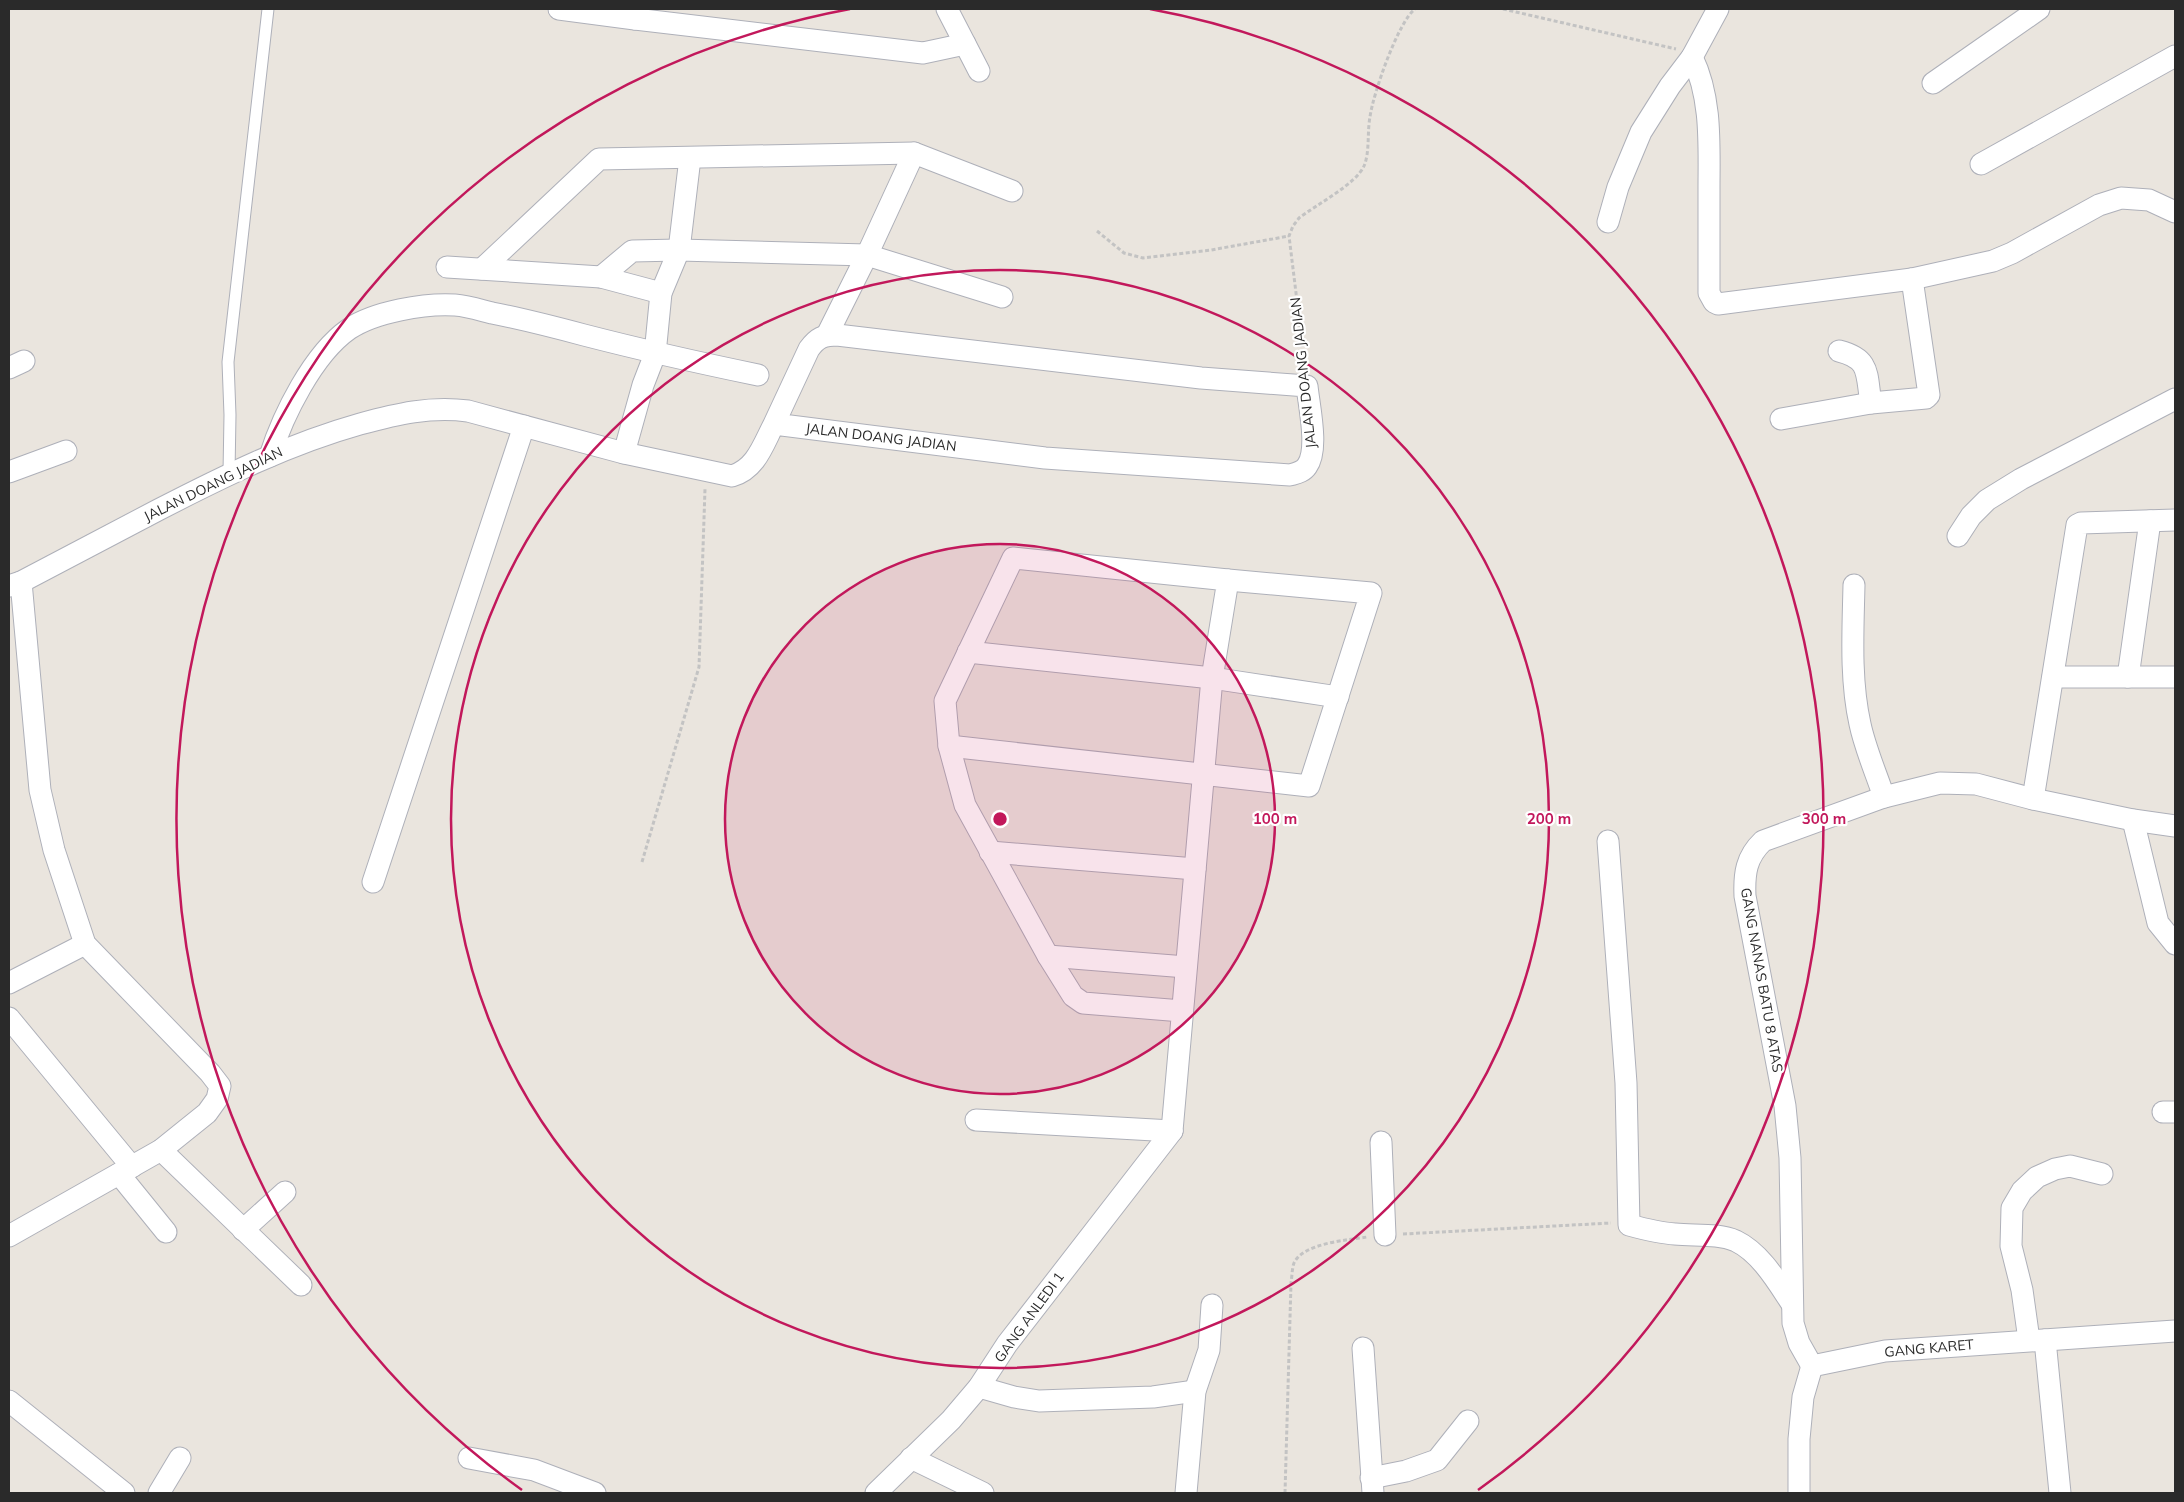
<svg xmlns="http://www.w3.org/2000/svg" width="2184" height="1502" viewBox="0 0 2184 1502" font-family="Mulish,sans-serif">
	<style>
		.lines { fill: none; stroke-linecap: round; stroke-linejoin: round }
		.service-casing { stroke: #aeb0b9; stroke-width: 13 }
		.minor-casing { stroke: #aeb0b9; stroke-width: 23 }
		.path { stroke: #c3c3c3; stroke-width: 3; stroke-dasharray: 4 2.5; stroke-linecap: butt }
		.service { stroke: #fff; stroke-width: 11 }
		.minor { stroke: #fff; stroke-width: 21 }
		.ring { fill: none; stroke: #c2185b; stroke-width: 2.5 }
		.labels { text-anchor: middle; stroke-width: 4.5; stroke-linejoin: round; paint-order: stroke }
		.street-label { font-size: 14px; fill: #2a2a2a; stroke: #fff }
		.centre { fill: #c2185b; stroke: #fff; stroke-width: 2.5 }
		.ring-label { font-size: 15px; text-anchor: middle; font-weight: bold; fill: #c2185b; stroke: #fff; stroke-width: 4.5; stroke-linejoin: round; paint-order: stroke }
	</style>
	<rect width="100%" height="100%" fill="#eae5de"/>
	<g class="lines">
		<g class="service-casing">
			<path id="service" d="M229 473 230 415 228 362 268 9"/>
		</g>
		<g class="minor-casing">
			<g id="minor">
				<path d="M559 9 635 19"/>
				<path d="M637 9 635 19 923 53 965 44"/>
				<path d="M947 9 979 71"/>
				<path d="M1692 57C1712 98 1709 145 1709 189 1709 224 1709 258 1709 293L1714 302 1718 304 1912 279 1993 261 2012 253 2099 205 2121 198 2149 200 2175 212"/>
				<path d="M1933 83 2039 9"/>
				<path d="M1981 164 2175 56"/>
				<path d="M1608 222 1618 187 1641 132 1670 86 1692 57 1718 9"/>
				<path d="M447 267 601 277 661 293"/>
				<path d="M482 269 599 159 914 153 1012 191"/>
				<path d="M601 277 632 251 679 250 867 255 1002 297"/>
				<path d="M827 335 867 255 914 153"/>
				<path d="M1839 351C1871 359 1866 374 1871 403"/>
				<path d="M9 368 24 361"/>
				<path d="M1781 419 1871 403 1926 398 1929 395 1912 279"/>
				<path d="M624 453 643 385 655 354 661 293 679 250 690 158"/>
				<path d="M270 456C283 415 313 354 349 329 374 312 425 303 455 305 468 306 480 310 492 313 523 319 554 327 584 335 642 350 700 363 758 375"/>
				<path d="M9 472 66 451"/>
				<path d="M1958 536 1971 516 1987 500 2021 479 2175 399"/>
				<path d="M1854 585C1853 631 1850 679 1860 724 1865 748 1876 773 1884 797"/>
				<path d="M9 586 21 582C67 558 112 534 158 510 224 476 289 444 360 424 397 414 430 406 468 411L624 453 732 476C756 469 763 445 774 424L1045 458 1290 475C1297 473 1303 472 1307 466 1319 450 1309 406 1307 386L1201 378 837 335C823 335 817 338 809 349L774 424"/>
				<path d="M968 652 1212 678 1338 697"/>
				<path d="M2053 677H2175"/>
				<path d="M2128 677 2150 521"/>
				<path d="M949 746 1309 786 1371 593 1228 580"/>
				<path d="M2033 799 2077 525 2081 523 2175 520"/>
				<path d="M2133 820 2158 923 2175 944"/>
				<path d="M1608 841 1626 1083 1629 1225C1644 1229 1660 1233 1675 1234 1695 1236 1718 1233 1736 1241 1761 1253 1778 1283 1792 1304"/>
				<path d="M990 852 1195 869"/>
				<path d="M373 882 524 426"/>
				<path d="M1048 956 1186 967"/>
				<path d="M9 983 85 944"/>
				<path d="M9 1018 132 1167"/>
				<path d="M2163 1112H2175"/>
				<path d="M976 1120 1172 1131"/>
				<path d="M1172 1131 1212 678 1228 580 1013 558 945 701 949 746 965 805 1048 956 1073 996 1083 1003 1182 1011"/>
				<path d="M1381 1142 1385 1235"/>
				<path d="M161 1150 301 1285"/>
				<path d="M119 1174 166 1232"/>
				<path d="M243 1230 285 1192"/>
				<path d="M9 1236 161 1150 207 1113 217 1099 220 1086 210 1073 85 944 54 850 40 790 21 582"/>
				<path d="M2029 1340 2022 1290 2011 1246 2012 1208 2022 1191 2037 1177 2055 1169 2070 1166 2102 1174"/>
				<path d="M2045 1340 2060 1493"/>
				<path d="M1363 1348 1373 1493"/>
				<path d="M1812 1366 1799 1343 1793 1323 1790 1158 1785 1106 1745 896C1744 874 1746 857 1763 841L1884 797 1940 783 1976 784 2033 799 2133 820 2175 826"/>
				<path d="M979 1387 1014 1397 1039 1401 1153 1397 1195 1391"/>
				<path d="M9 1401 124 1493"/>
				<path d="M469 1458 534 1470 595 1493"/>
				<path d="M911 1458 983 1493"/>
				<path d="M1371 1478 1406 1471 1437 1460 1468 1421"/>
				<path d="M159 1493 180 1458"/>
				<path d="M876 1493 951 1420 979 1387 1007 1344 1172 1131"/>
				<path d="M1186 1493 1195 1391 1209 1350 1212 1305"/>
				<path d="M1799 1493V1439L1803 1397 1812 1366 1885 1351 2175 1331"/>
			</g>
		</g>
		<g class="path">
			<path d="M1503 9 1676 49"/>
			<path d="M1097 231 1124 253 1143 258 1211 250 1289 236"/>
			<path d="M1305 366 1289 236 1293 226 1299 218C1316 205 1356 184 1364 166 1370 152 1367 132 1370 117 1373 94 1398 22 1415 9"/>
			<path d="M642 862 699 667 705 489"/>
			<path d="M1403 1234 1611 1223"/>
			<path d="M1285 1493 1291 1283C1292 1277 1292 1268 1294 1263 1303 1243 1348 1240 1367 1237"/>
		</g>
		<use href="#service" class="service"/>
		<use href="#minor" class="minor"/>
	</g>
	<circle cx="1000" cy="819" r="275" fill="#c2185b" fill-opacity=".12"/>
	<g class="ring">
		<circle cx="1000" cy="819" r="275"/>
		<circle cx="1000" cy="819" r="549"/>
		<path d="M522 1490A824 824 0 0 1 850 9M1150 9A824 824 0 0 1 1478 1490"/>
	</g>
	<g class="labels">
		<g class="street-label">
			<text transform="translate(1303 373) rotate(-96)" y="5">JALAN DOANG JADIAN</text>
			<text transform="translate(881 437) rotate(7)" y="5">JALAN DOANG JADIAN</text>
			<text transform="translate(213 484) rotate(-26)" y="5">JALAN DOANG JADIAN</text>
			<text transform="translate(1762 980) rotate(80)" y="5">GANG NANAS BATU 8 ATAS</text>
			<text transform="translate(1029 1317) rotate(-54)" y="5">GANG ANLEDI 1</text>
			<text transform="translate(1929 1348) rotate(-5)" y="5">GANG KARET</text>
		</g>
	</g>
	<circle cx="1000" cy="819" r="8" class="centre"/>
	<g class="ring-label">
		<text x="1275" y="824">100 m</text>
		<text x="1549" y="824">200 m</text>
		<text x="1824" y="824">300 m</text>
	</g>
	<rect width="2184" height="1502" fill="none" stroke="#2a2a2a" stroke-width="20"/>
</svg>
